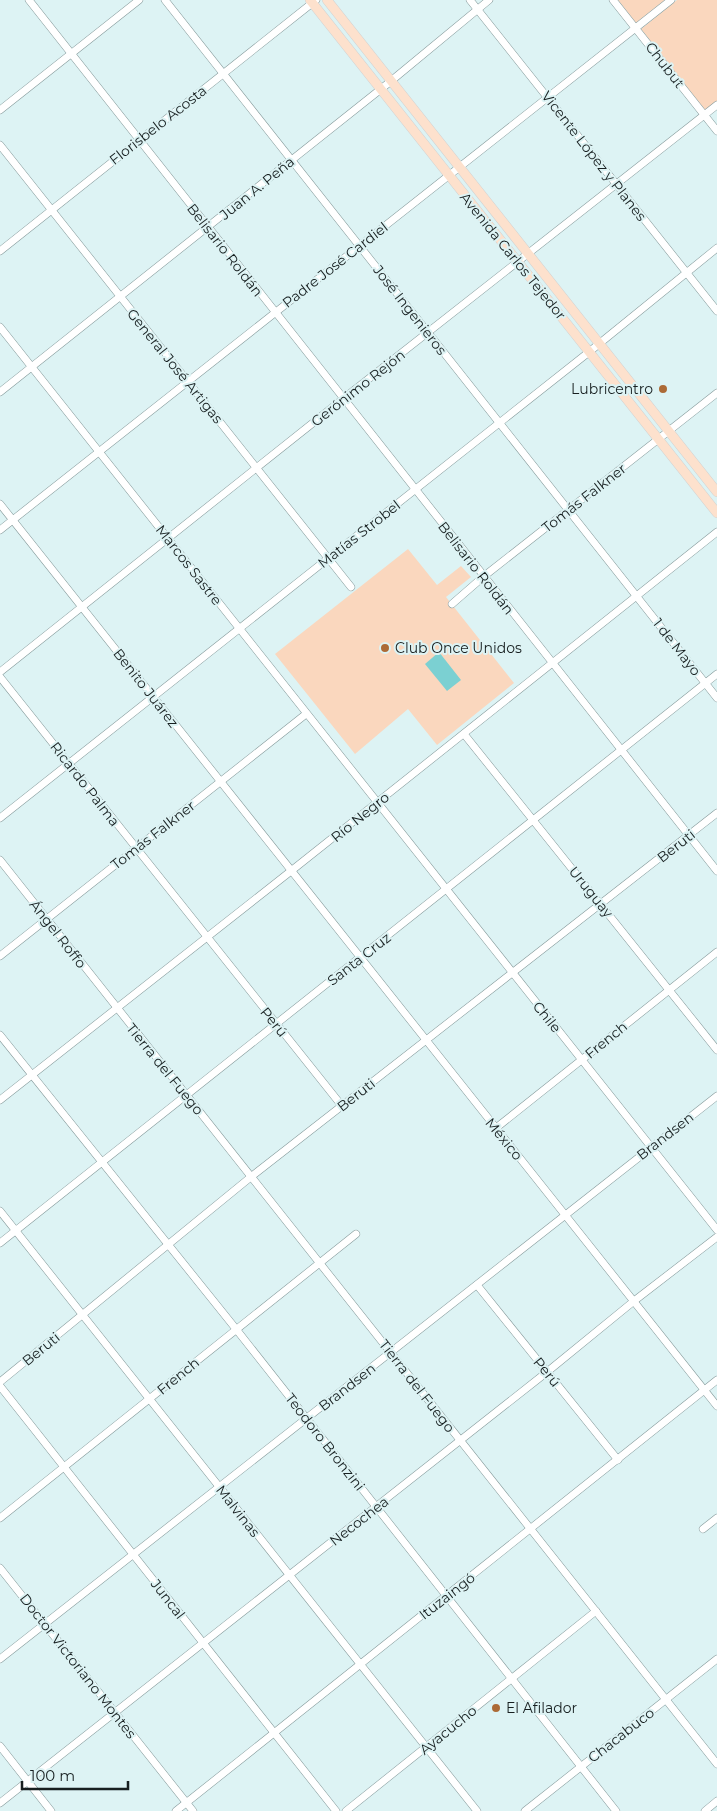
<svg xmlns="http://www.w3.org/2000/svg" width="717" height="1811" viewBox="0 0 717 1811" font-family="Montserrat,sans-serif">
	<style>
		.green { fill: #fad7be }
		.water { fill: #7bd0d2 }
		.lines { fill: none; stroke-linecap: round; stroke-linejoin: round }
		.minor-casing { stroke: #84999a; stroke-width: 8 }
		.major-casing { stroke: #d1d2d2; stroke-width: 10 }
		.minor { stroke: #fff; stroke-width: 7 }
		.major { stroke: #fde1cd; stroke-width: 9 }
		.poi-dot { fill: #ac6a36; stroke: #ddf3f4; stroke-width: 2 }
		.labels { text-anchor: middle; stroke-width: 4; stroke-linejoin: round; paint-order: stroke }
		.street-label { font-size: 14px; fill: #171f20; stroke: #ddf3f4 }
		.poi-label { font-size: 14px; fill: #171f20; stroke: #ddf3f4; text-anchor: start }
	</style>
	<rect width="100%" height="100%" fill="#ddf3f4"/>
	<g class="green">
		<path d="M618 0H665L636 23Z"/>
		<path d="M677 0H717V101L705 110 641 29Z"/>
		<path d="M408 549 437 585 461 566 471 577 446 597 514 683 437 745 408 709 355 754 275 654Z"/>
	</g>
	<path class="water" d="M439 652 461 680 447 691 425 664Z"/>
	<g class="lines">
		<g class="minor-casing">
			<g id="minor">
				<path d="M29 0 717 871"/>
				<path d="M165 0 717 698"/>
				<path d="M470 0 717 311"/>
				<path d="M613 0 717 131"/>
				<path d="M0 110 139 0"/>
				<path d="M0 145 351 587"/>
				<path d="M0 251 316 0"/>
				<path d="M0 327 717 1230"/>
				<path d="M0 392 391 81 489 0"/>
				<path d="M0 504 717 1406"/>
				<path d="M0 530 671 0"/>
				<path d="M452 604 483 577 717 393"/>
				<path d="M0 672 343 399 717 105"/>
				<path d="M0 677 342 1106"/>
				<path d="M464 734 717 1050"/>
				<path d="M0 818 589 352 717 248"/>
				<path d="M0 860 717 1764"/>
				<path d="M0 956 306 714"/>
				<path d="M0 1035 236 1329 616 1811"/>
				<path d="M0 1100 291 871 717 532"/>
				<path d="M496 1128 717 952"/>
				<path d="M0 1211 477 1811"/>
				<path d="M0 1243 717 674"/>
				<path d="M477 1285 618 1460"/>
				<path d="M0 1382 252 1176 717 813"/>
				<path d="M0 1386 336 1811"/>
				<path d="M0 1518 356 1234"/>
				<path d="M703 1529 717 1518"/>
				<path d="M0 1568 193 1811"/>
				<path d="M0 1659 717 1096"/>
				<path d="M0 1746 51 1811"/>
				<path d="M0 1803 547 1372 634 1301 717 1237"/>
				<path d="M176 1811 717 1380"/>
				<path d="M346 1811 596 1611"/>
				<path d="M525 1811 717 1659"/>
				<path d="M705 1811 717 1801"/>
			</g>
		</g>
		<g class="major-casing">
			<g id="major">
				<path d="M310 0 717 513"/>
				<path d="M327 0 717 492"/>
			</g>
		</g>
		<use href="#minor" class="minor"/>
		<use href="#major" class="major"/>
	</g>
	<g class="poi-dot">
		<circle cx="663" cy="389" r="5"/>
		<circle cx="385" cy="648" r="5"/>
		<circle cx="496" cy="1708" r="5"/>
	</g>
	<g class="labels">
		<g class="street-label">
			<text transform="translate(665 65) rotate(52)" y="5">Chubut</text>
			<text transform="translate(158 125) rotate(-38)" y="5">Florisbelo Acosta</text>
			<text transform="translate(594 156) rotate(52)" y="5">Vicente López y Planes</text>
			<text transform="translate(257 188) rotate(-39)" y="5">Juan A. Peña</text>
			<text transform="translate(225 250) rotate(52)" y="5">Belisario Roldán</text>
			<text transform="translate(513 256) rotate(51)" y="5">Avenida Carlos Tejedor</text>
			<text transform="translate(335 265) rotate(-38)" y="5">Padre José Cardiel</text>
			<text transform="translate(410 310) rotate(52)" y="5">José Ingenieros</text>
			<text transform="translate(175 366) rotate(51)" y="5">General José Artigas</text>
			<text transform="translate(358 388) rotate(-38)" y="5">Gerónimo Rejón</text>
			<text transform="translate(584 498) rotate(-38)" y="5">Tomás Falkner</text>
			<text transform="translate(359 534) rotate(-38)" y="5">Matías Strobel</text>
			<text transform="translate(189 565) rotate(52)" y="5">Marcos Sastre</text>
			<text transform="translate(476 568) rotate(52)" y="5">Belisario Roldán</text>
			<text transform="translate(677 647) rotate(52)" y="5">1 de Mayo</text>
			<text transform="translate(146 688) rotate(52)" y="5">Benito Juárez</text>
			<text transform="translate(85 784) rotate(52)" y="5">Ricardo Palma</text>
			<text transform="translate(360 817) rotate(-39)" y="5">Río Negro</text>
			<text transform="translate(153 835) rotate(-38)" y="5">Tomás Falkner</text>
			<text transform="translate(676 846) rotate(-38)" y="5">Beruti</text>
			<text transform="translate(591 892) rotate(51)" y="5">Uruguay</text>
			<text transform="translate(58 934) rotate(52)" y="5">Ángel Roffo</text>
			<text transform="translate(359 959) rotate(-38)" y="5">Santa Cruz</text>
			<text transform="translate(547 1017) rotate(51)" y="5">Chile</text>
			<text transform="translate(274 1022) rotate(51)" y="5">Perú</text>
			<text transform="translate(606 1040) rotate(-39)" y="5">French</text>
			<text transform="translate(165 1069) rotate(51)" y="5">Tierra del Fuego</text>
			<text transform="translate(356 1095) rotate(-38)" y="5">Beruti</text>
			<text transform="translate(665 1136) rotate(-38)" y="5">Brandsen</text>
			<text transform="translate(504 1139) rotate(51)" y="5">México</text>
			<text transform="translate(41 1349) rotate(-39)" y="5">Beruti</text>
			<text transform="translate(547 1372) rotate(51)" y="5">Perú</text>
			<text transform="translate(178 1376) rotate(-39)" y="5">French</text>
			<text transform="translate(417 1386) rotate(52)" y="5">Tierra del Fuego</text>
			<text transform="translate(347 1387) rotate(-38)" y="5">Brandsen</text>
			<text transform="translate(325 1442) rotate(52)" y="5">Teodoro Bronzini</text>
			<text transform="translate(238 1511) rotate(52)" y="5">Malvinas</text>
			<text transform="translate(359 1521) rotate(-38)" y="5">Necochea</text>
			<text transform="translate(447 1596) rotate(-38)" y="5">Ituzaingó</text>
			<text transform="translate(168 1599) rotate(52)" y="5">Juncal</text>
			<text transform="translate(78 1666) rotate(52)" y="5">Doctor Victoriano Montes</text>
			<text transform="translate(448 1730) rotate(-39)" y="5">Ayacucho</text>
			<text transform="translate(621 1735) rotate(-38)" y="5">Chacabuco</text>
		</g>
		<g class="poi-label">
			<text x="653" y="394" text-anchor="end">Lubricentro</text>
			<text x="395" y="653">Club Once Unidos</text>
			<text x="506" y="1713">El Afilador</text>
		</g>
	</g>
	<path d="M22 1781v8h106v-8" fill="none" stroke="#171f20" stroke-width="2.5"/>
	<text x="30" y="1781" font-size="15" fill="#171f20" stroke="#ddf3f4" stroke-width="4" paint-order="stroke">100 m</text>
</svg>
